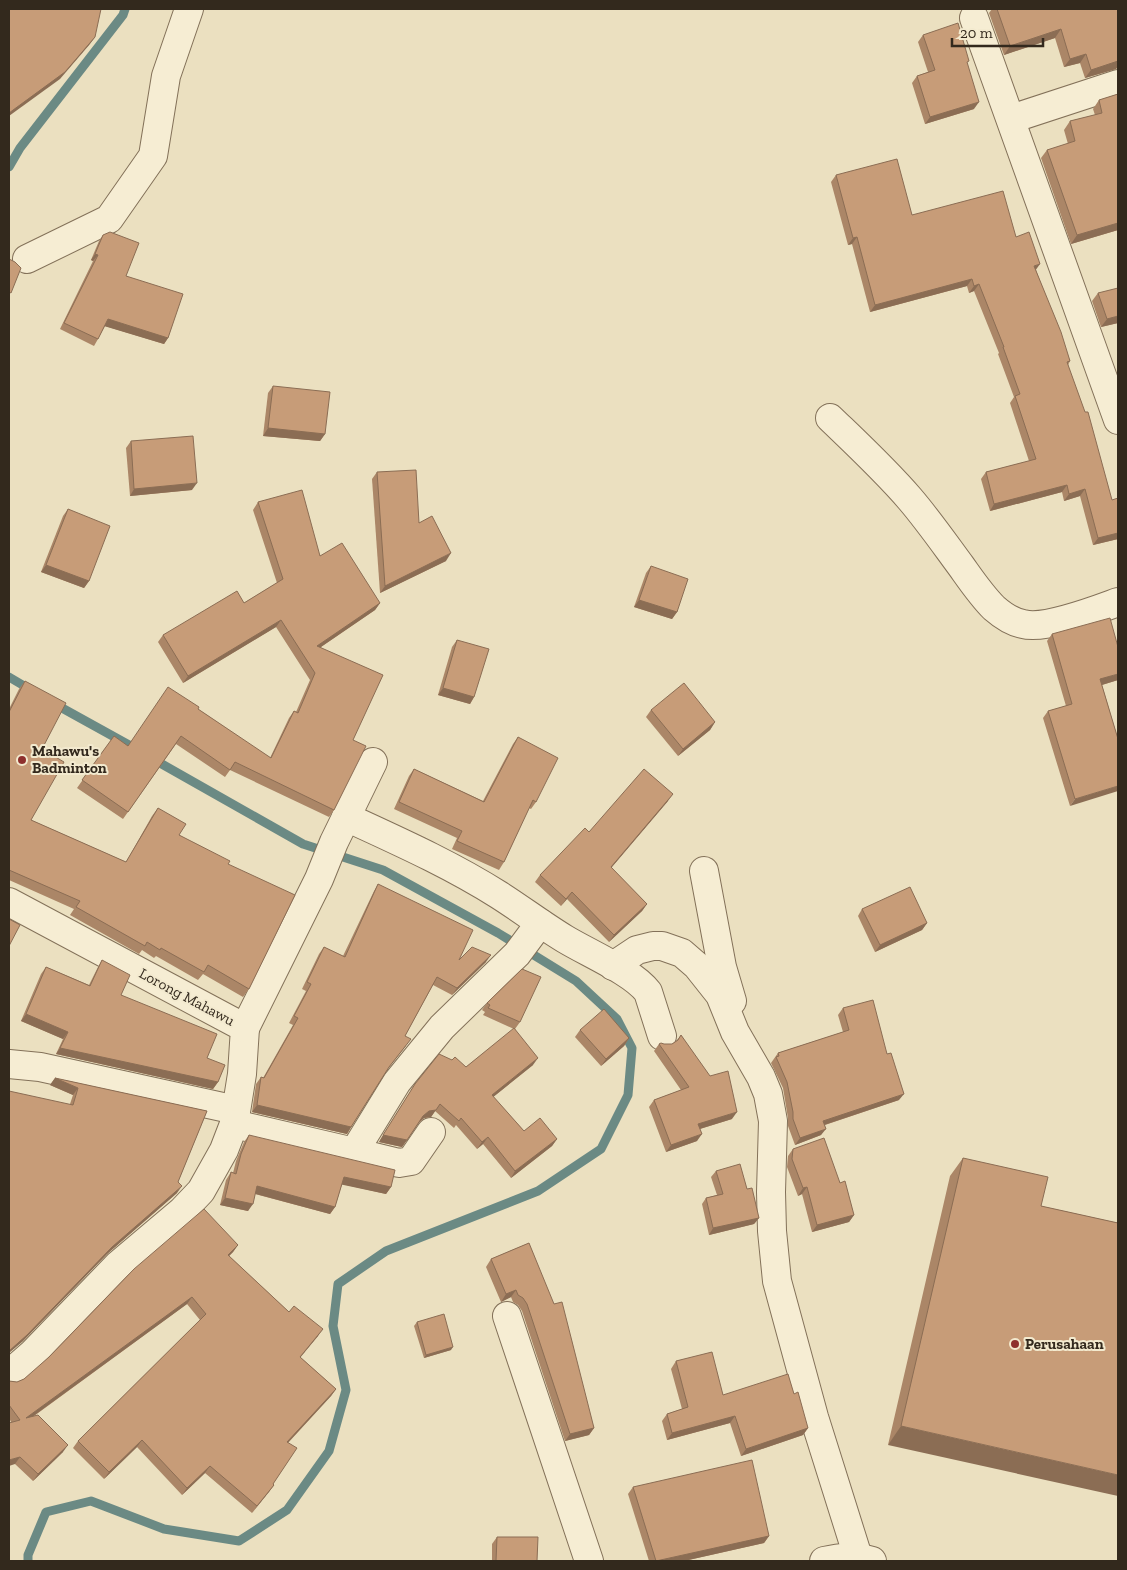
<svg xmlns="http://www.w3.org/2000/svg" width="1127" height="1570" viewBox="0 0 1127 1570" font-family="'Zilla Slab',serif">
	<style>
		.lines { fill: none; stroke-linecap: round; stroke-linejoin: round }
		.stream { stroke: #6b8a84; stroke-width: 9 }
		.street-casing { stroke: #837159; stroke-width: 30 }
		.street { stroke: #f6edd3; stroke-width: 28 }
		.wall { fill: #ab8667 }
		.shaded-wall { fill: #8b6d54 }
		.building { fill: #c79c78; stroke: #8b6d54 }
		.poi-dot { fill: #8e302d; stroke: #f3eacf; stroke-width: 2 }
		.labels { text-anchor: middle; stroke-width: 4; stroke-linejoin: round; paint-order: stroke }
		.poi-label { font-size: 15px; font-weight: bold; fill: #33291d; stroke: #f3eacf; text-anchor: start }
		.street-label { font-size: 15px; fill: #33291d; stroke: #f3eacf }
	</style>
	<rect width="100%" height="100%" fill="#ebe0c0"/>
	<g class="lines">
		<g class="stream">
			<path d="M9 167 20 148 123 15 125 9"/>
			<path d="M9 677 31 690"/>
			<path d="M53 703 138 750"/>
			<path d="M28 1561V1555L46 1512 91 1501 164 1529 239 1541 287 1510 329 1451 346 1390 333 1326 338 1284 386 1251 538 1191 601 1149 628 1095 632 1048 617 1019 576 981 498 933 383 870 303 844 153 759"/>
		</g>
		<g class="street-casing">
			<g id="street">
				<path d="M974 18 1118 420"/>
				<path d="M1011 119 1118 84"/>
				<path d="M27 259 109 219 153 156 166 76 189 9"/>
				<path d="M830 418C857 444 885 470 910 499 928 520 944 543 961 566 971 580 981 595 994 608 1002 615 1012 622 1023 624 1045 630 1096 610 1118 602"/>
				<path d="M346 817C398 841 450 864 499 895 521 909 542 925 565 939 588 953 633 972 648 992L662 1036"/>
				<path d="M704 871 722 967 732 1001"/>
				<path d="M9 902 245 1028 242 1074 234 1124 224 1150 201 1191 182 1211 118 1265 33 1353 9 1374"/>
				<path d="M613 966 637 950 653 946H662L682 953 697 966 720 995 735 1032 761 1077 768 1094 773 1121 771 1192 772 1231 777 1281 814 1417 858 1557"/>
				<path d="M245 1028 319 879 334 842 373 762"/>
				<path d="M9 1064 40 1067 236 1110"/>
				<path d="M234 1124 354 1152 397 1082 442 1027 517 954 540 923"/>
				<path d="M354 1152 399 1163 411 1161 431 1132"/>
				<path d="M507 1316 589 1561"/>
				<path d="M824 1561C841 1557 855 1556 872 1561"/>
			</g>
		</g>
		<use href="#street" class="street"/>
	</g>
	<g class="wall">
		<path d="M992 9H1118V66L1116 69 1085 78 1080 63 1064 67 1055 38 1004 55 989 13Z"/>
		<path d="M923 35 967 63 974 109 925 124 912 83 917 76 928 72 918 42Z"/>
		<path d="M1118 94V230L1071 244 1041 158 1047 150 1068 144 1064 130 1070 121 1095 115 1093 109 1099 100Z"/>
		<path d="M836 175 912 215 1016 237 1036 270 1070 361 1068 365 1118 539 1093 545 1080 496 1064 501 1062 492 990 511 981 479 986 472 1029 461 1010 403 1014 397 998 354 999 353 974 291 969 293 967 286 870 312 852 244 848 245 831 182Z"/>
		<path d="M103 235 126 276 168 338 164 344 105 326 98 339 94 346 60 329 93 261 91 260 99 241Z"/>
		<path d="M1098 293 1118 323 1101 327 1092 301Z"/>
		<path d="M273 386 325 434 320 441 263 436 268 393Z"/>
		<path d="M131 441 192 490 130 496 126 448Z"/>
		<path d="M377 472 419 523 446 561 380 593 372 479Z"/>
		<path d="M258 502 320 556 380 603 375 610 321 647 353 740 334 810 329 817 230 770 225 777 176 744 123 819 77 788 114 736 128 746 198 709 270 758 289 718 294 711 296 712 310 680 276 627 183 683 158 642 163 635 244 603 277 583 253 510Z"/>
		<path d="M68 509 89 581 84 588 41 572 63 516Z"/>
		<path d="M651 566 677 612 672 619 634 607 646 573Z"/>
		<path d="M1052 634 1118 680 1102 685 1118 739 1070 806 1043 718 1048 711 1066 706 1047 641Z"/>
		<path d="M457 640 474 697 470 704 438 695 452 647Z"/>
		<path d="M25 681 42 749 31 820 126 862 152 816 158 808 179 835 228 864 249 989 243 997 203 974 198 980 156 956 154 958 142 950 139 954 70 915 74 909 9 880V709L19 689Z"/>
		<path d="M651 710 715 722 710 730 678 756 646 717Z"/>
		<path d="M518 737 536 802 531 809 529 808 504 862 499 870 452 849 457 838 394 809 409 776 414 769 483 801 513 744Z"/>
		<path d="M668 801 611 868 647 904 642 911 609 942 567 899 561 906 535 882 540 875 589 832Z"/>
		<path d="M378 884 459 960 486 962 452 995 433 985 405 1036 406 1046 386 1071 347 1134 252 1112 256 1084 261 1077 263 1078 293 1025 289 1023 306 991 302 989 319 954 324 947 343 956 374 891Z"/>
		<path d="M862 909 927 923 922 930 875 952 858 916Z"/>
		<path d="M102 960 121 995 207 1058 218 1082 213 1089 56 1054 63 1039 21 1021 41 974 46 967 89 985 98 967Z"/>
		<path d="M487 1003 520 1022 515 1029 533 1065 493 1097 524 1131 557 1139 552 1146 511 1178 483 1144 477 1149 456 1125 454 1128 435 1111 431 1117 424 1118 419 1123 402 1147 379 1142 415 1084 466 1067 514 1029 483 1015 485 1012 482 1010Z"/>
		<path d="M843 1008 899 1100 825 1125 821 1135 795 1145 788 1126V1118L783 1088 771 1063 778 1053 843 1032 838 1015Z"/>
		<path d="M580 1030 629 1038 624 1046 601 1066 575 1037Z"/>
		<path d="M681 1035 732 1119 700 1129 697 1141 666 1152 649 1107 654 1100 681 1090 654 1051 659 1044H672L677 1040Z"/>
		<path d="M55 1078 207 1111 178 1182 177 1193 107 1254 22 1342 70 1104 73 1095 50 1085Z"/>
		<path d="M249 1135 391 1187 386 1194 342 1184 335 1207 330 1214 255 1194 248 1211 220 1205 226 1180 231 1172 233 1173 236 1161 244 1142Z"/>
		<path d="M793 1149 840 1183 854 1215 849 1222 812 1232 802 1194 798 1196 787 1167 788 1156Z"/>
		<path d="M963 1158 1041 1206 1118 1223 888 1445 950 1176Z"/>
		<path d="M716 1171 747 1189 759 1218 754 1224 709 1235 702 1204 706 1198 717 1195 711 1177Z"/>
		<path d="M529 1243 594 1428 589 1435 565 1441 522 1311 518 1305 513 1302 511 1297 501 1302 486 1267 491 1259Z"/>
		<path d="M238 1245 233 1252 229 1256 289 1312 318 1336 300 1357 336 1389 331 1396 288 1443 273 1484 274 1485 252 1513 205 1473 182 1495 137 1447 104 1479 73 1448 78 1441 200 1320 187 1304 34 1416 63 1452 33 1481 15 1464 11 1422 9 1418V1381L17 1382 24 1379Z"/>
		<path d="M417 1322 451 1350 424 1358 414 1326Z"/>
		<path d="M676 1361 723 1395 794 1394 808 1428 803 1435 741 1456 730 1423 667 1440 662 1421 667 1414 682 1409 671 1369Z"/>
		<path d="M633 1487 769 1536 764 1543 684 1561H649L628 1494Z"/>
		<path d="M497 1537 537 1561H492V1544Z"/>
	</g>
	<g class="shaded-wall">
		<path d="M1061 29 1055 38 1004 55 1010 46Z"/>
		<path d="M95 37 90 44 60 79 9 116V113Z"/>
		<path d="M1086 54 1080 63 1064 67 1070 59Z"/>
		<path d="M1118 61V66L1116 69 1085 78 1091 70Z"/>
		<path d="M979 102 974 109 925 124 930 117Z"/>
		<path d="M1118 223V230L1071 244 1077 235Z"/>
		<path d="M857 237 852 244 848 245 853 238Z"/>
		<path d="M95 254 98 255 93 261 91 260Z"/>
		<path d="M1040 264 1035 271 1034 266Z"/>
		<path d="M972 279 967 286 870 312 875 305Z"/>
		<path d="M979 284 974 291 969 293 974 286Z"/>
		<path d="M1118 316V323L1101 327 1107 319Z"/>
		<path d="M108 319 168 338 164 344 104 326Z"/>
		<path d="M268 428 325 434 320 441 263 436Z"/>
		<path d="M197 483 192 490 130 496 134 489Z"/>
		<path d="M1067 485 1062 492 990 511 994 504Z"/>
		<path d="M1085 489 1080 496 1064 501 1069 494Z"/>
		<path d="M1118 533V539L1093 545 1098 538Z"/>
		<path d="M451 553 446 561 380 593 385 586Z"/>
		<path d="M46 565 89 581 84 588 41 572Z"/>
		<path d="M639 600 677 612 672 619 634 607Z"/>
		<path d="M380 603 375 610 312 653 317 646Z"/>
		<path d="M281 620 276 627 183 683 188 676Z"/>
		<path d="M1118 674V680L1095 687 1100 679Z"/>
		<path d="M443 688 474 697 470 704 438 695Z"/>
		<path d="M715 722 710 730 678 756 683 749Z"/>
		<path d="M1118 786V791L1070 806 1075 799Z"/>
		<path d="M673 794 668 801 606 874 611 867Z"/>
		<path d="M572 892 567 899 561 906 566 899Z"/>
		<path d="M647 904 642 911 609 942 614 935Z"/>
		<path d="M927 923 922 930 875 952 880 945Z"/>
		<path d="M491 955 486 962 452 995 457 988Z"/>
		<path d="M26 1014 68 1032 63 1039 21 1021Z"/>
		<path d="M629 1038 624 1046 601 1066 606 1059Z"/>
		<path d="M60 1048 218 1082 213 1089 56 1054Z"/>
		<path d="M538 1058 533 1065 487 1102 492 1095Z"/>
		<path d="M55 1078 78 1088 73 1095 50 1085Z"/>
		<path d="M904 1094 899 1100 818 1127 823 1121Z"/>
		<path d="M257 1105 351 1127 347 1134 252 1112Z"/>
		<path d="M436 1110 431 1117 424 1118 418 1123 423 1116 429 1111Z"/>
		<path d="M737 1112 732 1119 693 1131 698 1124Z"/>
		<path d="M826 1129 821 1135 795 1145 800 1138Z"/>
		<path d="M702 1134 697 1141 666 1152 671 1145Z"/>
		<path d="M383 1135 407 1140 402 1147 379 1142Z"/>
		<path d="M488 1137 483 1144 477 1149 482 1142Z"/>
		<path d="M557 1139 552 1146 511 1178 515 1171Z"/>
		<path d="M344 1177 391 1187 386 1194 339 1184Z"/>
		<path d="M182 1186 177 1193 107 1254 22 1342 9 1353V1351L112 1247Z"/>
		<path d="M257 1186 335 1207 330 1214 252 1193Z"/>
		<path d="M807 1187 802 1194 798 1196 803 1188Z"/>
		<path d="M225 1198 253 1204 248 1211 220 1205Z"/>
		<path d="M854 1215 849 1222 812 1232 817 1225Z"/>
		<path d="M759 1218 754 1224 709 1235 713 1228Z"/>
		<path d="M238 1245 233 1252 223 1262 228 1255Z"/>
		<path d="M516 1290 511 1297 501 1302 506 1294Z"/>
		<path d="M192 1297 187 1304 21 1425 26 1418Z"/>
		<path d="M323 1329 318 1336 295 1364 300 1357Z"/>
		<path d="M453 1347 451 1350 424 1358 426 1355Z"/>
		<path d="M336 1389 331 1396 282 1449 287 1442Z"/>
		<path d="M735 1416 730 1423 667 1440 672 1433Z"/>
		<path d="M901 1426 1118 1475V1496L888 1445Z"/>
		<path d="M594 1428 589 1435 565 1441 570 1434Z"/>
		<path d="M808 1428 803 1435 741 1456 746 1449Z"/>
		<path d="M142 1440 137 1447 104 1479 109 1472Z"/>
		<path d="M68 1445 63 1452 33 1481 38 1474Z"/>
		<path d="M20 1457 15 1464 9 1466V1460Z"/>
		<path d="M210 1466 205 1473 182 1495 187 1488Z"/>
		<path d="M274 1485 269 1492 252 1513 257 1506Z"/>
		<path d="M769 1536 764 1543 684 1561H657Z"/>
	</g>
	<g class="building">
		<path d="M9 9H101L95 37 65 72 9 113Z"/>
		<path d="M997 9H1118V61L1091 70 1086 54 1070 59 1061 29 1010 46Z"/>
		<path d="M958 23 969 61 967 62 979 102 930 117 917 76 935 70 923 35Z"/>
		<path d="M1118 94V223L1077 235 1047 150 1075 141 1070 121 1102 113 1099 100Z"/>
		<path d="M897 159 912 215 1003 191 1016 237 1029 232 1040 264 1034 266 1061 332 1070 361 1067 362 1085 412H1088L1112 500 1118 498V533L1098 538 1085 489 1069 494 1067 485 994 504 986 472 1036 459 1015 396 1020 394 1003 347H1004L979 284 974 286 972 279 875 305 857 237 853 238 836 175Z"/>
		<path d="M110 232 139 243 126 276 183 294 168 338 108 319 98 339 64 323 98 255 95 254 103 235Z"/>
		<path d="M9 259 15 262 21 268 11 293 9 292Z"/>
		<path d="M1118 288V316L1107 319 1098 293Z"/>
		<path d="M273 386 330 392 325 434 268 428Z"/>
		<path d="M193 436 197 483 134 489 131 441Z"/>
		<path d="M416 470 419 523 432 516 451 553 385 586 377 472Z"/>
		<path d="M302 490 320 556 342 543 380 603 317 646 383 675 353 740 366 746 334 810 235 762 230 770 181 736 128 812 82 780 114 736 128 746 168 687 199 707 198 709 271 758 294 711 298 713 315 673 281 620 188 676 163 635 237 591 244 603 283 579 258 502Z"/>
		<path d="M68 509 110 526 89 581 46 565Z"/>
		<path d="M651 566 688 579 677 612 639 600Z"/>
		<path d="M1110 618 1118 647V674L1100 679 1118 739V786L1075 799 1048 711 1072 704 1052 634Z"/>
		<path d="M457 640 489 649 474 697 443 688Z"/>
		<path d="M25 681 66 703 42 749 64 762 31 820 126 862 158 808 186 824 179 835 230 861 228 864 295 895 249 989 208 965 204 972 161 948 160 950 147 942 145 946 76 907 80 901 9 870V712Z"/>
		<path d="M684 683 715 722 683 749 651 710Z"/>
		<path d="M518 737 558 758 536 802 533 800 504 862 457 841 462 831 399 802 414 769 484 802Z"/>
		<path d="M644 769 673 794 611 867 647 904 614 935 572 892 566 899 540 875 585 828 589 832Z"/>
		<path d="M378 884 473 930 459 960 472 947 491 955 457 988 437 977 405 1036 411 1039 389 1067 351 1127 257 1105 261 1077 264 1078 298 1018 294 1016 311 984 307 982 324 947 345 957Z"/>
		<path d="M910 887 927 923 880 945 862 909Z"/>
		<path d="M9 919 20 925 9 946Z"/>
		<path d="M102 960 130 975 121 995 217 1034 207 1058 225 1065 218 1082 60 1048 68 1032 26 1014 46 967 90 986Z"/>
		<path d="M522 969 541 977 520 1022 488 1008 490 1005 487 1003Z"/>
		<path d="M873 1000 887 1054 891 1053 904 1094 823 1121 826 1129 800 1138 793 1119V1112L787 1082 776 1057 779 1056 778 1053 849 1030 843 1008Z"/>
		<path d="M604 1009 629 1038 606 1059 580 1030Z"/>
		<path d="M514 1028 538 1058 492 1095 524 1131 540 1118 557 1139 515 1171 488 1137 482 1142 461 1118 459 1121 440 1104 436 1110 429 1111 423 1116 407 1140 383 1135 415 1084 439 1054 452 1060 455 1057 466 1067Z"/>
		<path d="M681 1035 710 1076 728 1071 737 1112 698 1124 702 1134 671 1145 654 1100 689 1087 659 1044 661 1043 664 1044H672L678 1040Z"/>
		<path d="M55 1078 207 1111 178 1182 182 1186 112 1247 27 1335 9 1351V1091L73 1105 78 1088Z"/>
		<path d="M249 1135 395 1170 391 1187 344 1177 335 1207 257 1186 253 1204 225 1198 231 1172 236 1174 241 1154Z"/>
		<path d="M824 1138 840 1183 845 1181 854 1215 817 1225 807 1187 803 1188 792 1159 793 1149Z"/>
		<path d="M963 1158 1048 1177 1041 1206 1118 1223V1475L901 1426Z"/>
		<path d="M740 1164 747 1189 752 1188 759 1218 713 1228 706 1198 723 1194 716 1171Z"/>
		<path d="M204 1209 238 1245 228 1255 289 1312 294 1306 323 1329 300 1357 336 1389 287 1442 297 1448 273 1484 274 1485 257 1506 210 1466 187 1488 142 1440 109 1472 78 1441 206 1314 192 1297 26 1418 38 1415 68 1445 38 1474 20 1457 9 1460V1423L20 1420 9 1405V1381L17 1382 24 1379 49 1357 134 1269Z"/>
		<path d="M529 1243 554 1304 562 1302 594 1428 570 1434 527 1304 523 1298 518 1295 516 1290 506 1294 491 1259Z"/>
		<path d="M444 1314 453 1347 426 1355 417 1322Z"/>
		<path d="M712 1352 723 1395 788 1374 794 1394 798 1392 808 1428 746 1449 735 1416 672 1433 667 1414 688 1407 676 1361Z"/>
		<path d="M752 1460 769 1536 656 1561 633 1487Z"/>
		<path d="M497 1537H538L537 1561H496Z"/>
	</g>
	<g class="poi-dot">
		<circle cx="22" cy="760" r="5"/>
		<circle cx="1015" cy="1344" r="5"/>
	</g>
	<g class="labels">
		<g class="poi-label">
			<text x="32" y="756">Mahawu's<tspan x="32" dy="17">Badminton</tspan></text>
			<text x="1025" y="1349">Perusahaan</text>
		</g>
		<g class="street-label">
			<text transform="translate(187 997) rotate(28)" y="5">Lorong Mahawu</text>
		</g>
	</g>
	<rect width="1127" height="1570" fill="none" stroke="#33291d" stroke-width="20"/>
	<path d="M952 38v8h91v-8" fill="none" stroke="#33291d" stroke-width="2.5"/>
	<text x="960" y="38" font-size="15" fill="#33291d" stroke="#f3eacf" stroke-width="4" paint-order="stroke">20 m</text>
</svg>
